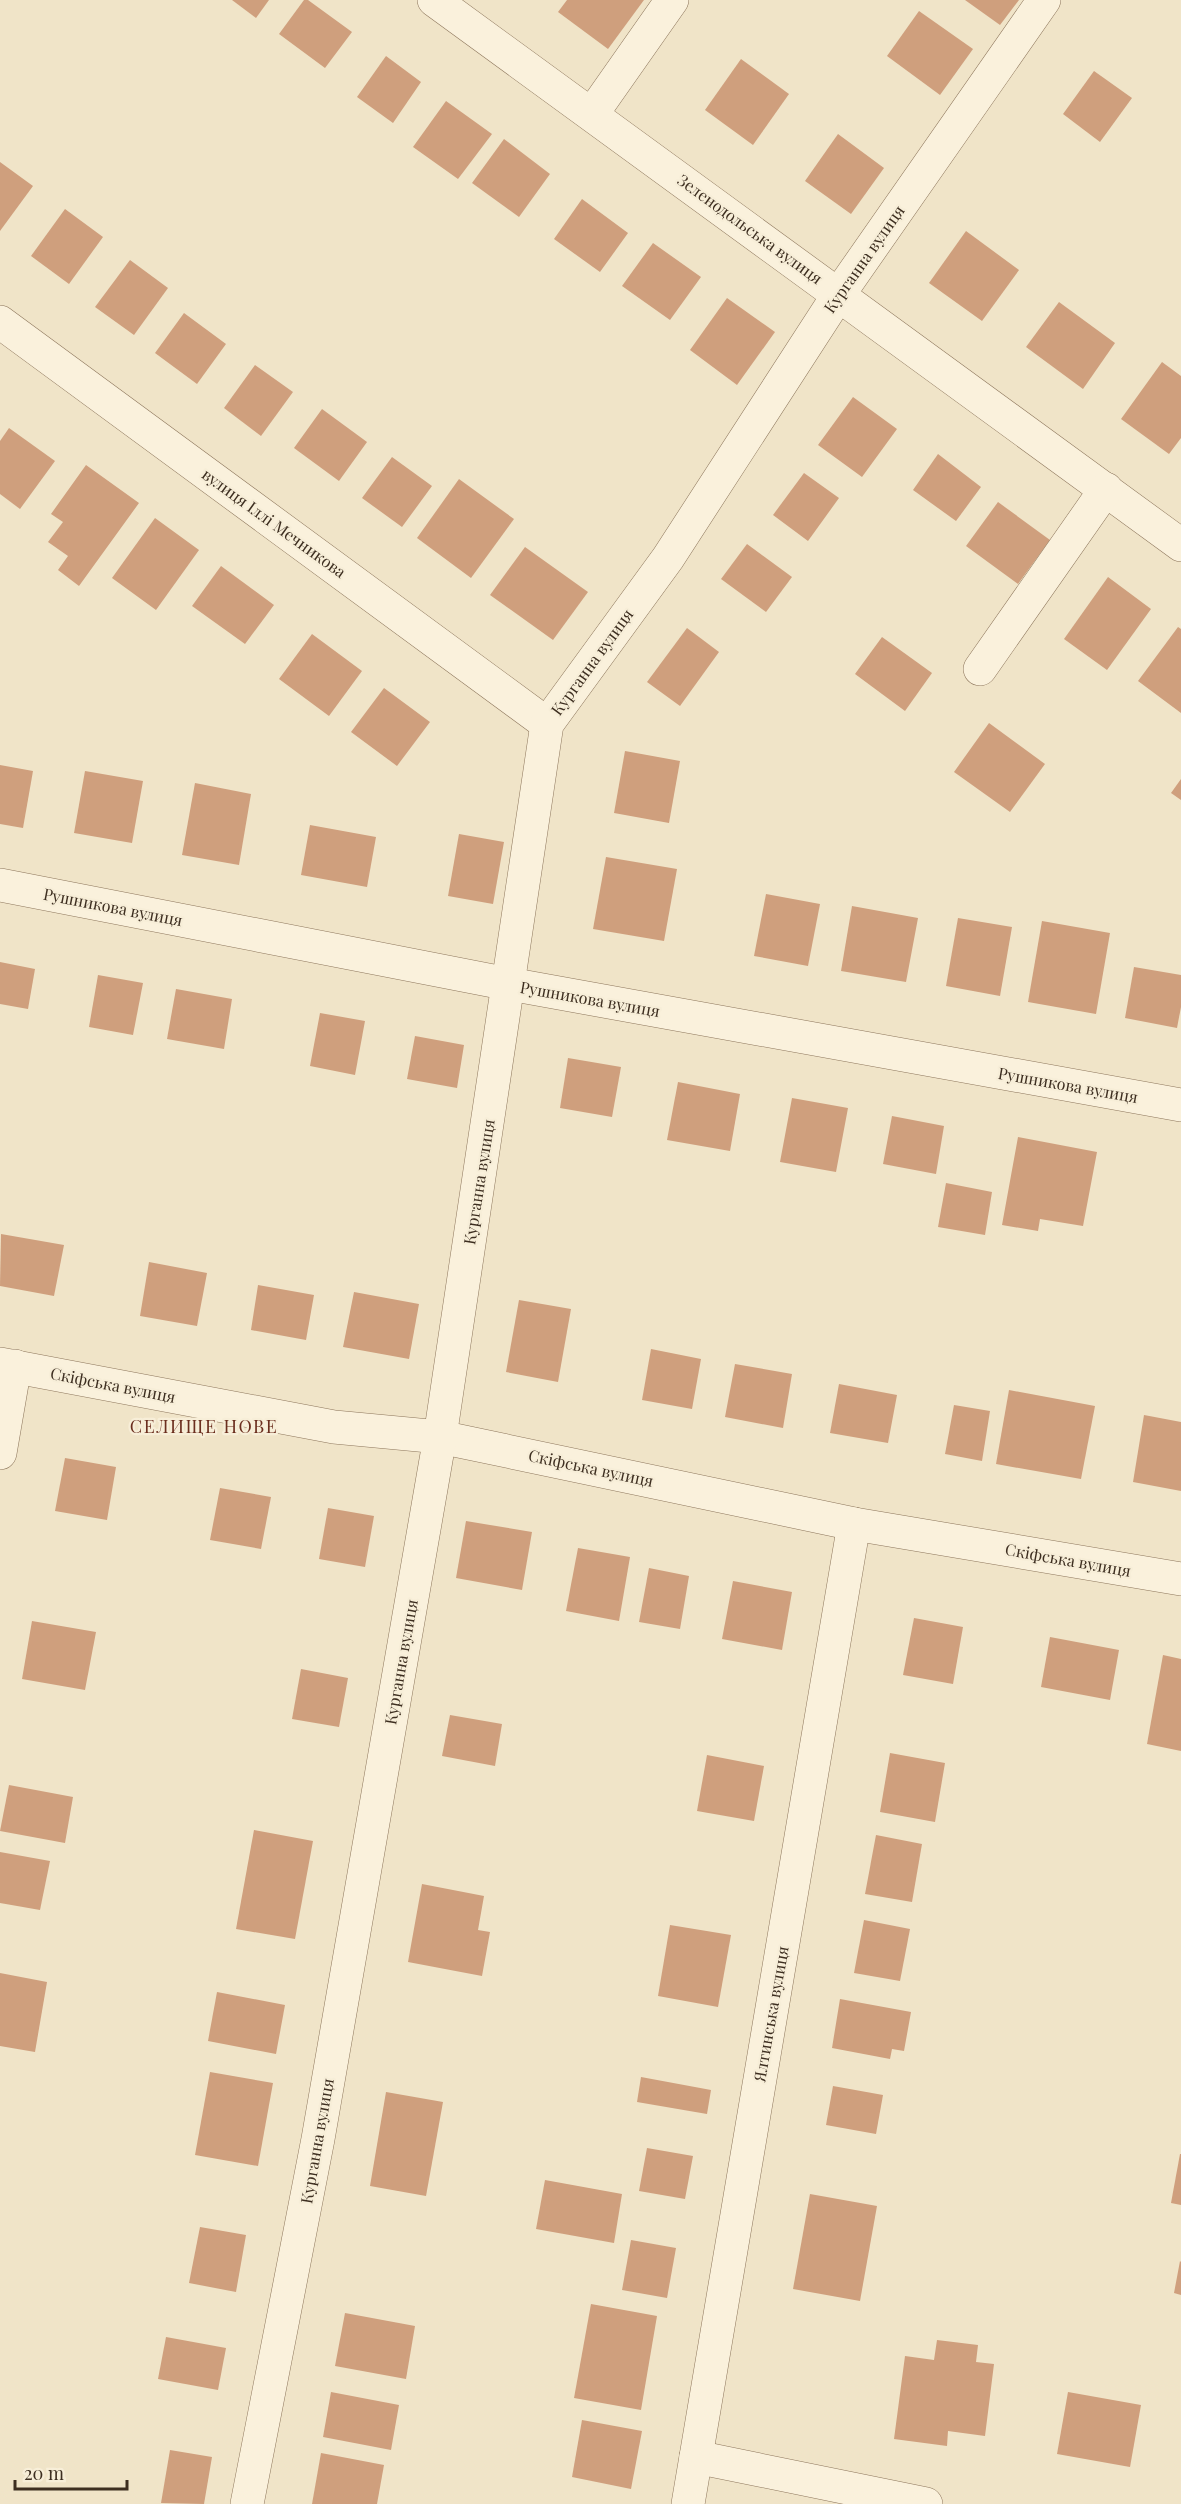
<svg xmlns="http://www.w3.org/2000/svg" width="1181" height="2504" viewBox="0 0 1181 2504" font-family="'Playfair Display',serif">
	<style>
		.building { fill: #cf9f7d }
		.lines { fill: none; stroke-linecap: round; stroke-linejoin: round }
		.minor-casing { stroke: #8d765c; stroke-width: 34 }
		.minor { stroke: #faf1dc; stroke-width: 33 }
		.labels { text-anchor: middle; stroke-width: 4.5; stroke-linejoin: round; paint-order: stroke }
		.street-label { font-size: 16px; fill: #3d2e20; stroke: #f7eed8 }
		.neighbourhood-label { font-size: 18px; letter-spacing: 1.5px; fill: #6b2e1e; stroke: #f7eed8 }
	</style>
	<rect width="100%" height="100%" fill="#f0e4c8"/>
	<g class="building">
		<path d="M232 0H269L256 18Z"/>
		<path d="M304 0H308L352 32 325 68 279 34Z"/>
		<path d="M567 0H644L608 49 558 12Z"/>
		<path d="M965 0H1019L1000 25Z"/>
		<path d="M919 11 973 49 940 95 887 56Z"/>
		<path d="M386 56 421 82 393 123 357 97Z"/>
		<path d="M741 59 789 94 753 145 705 110Z"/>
		<path d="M1094 71 1132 98 1100 142 1063 114Z"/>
		<path d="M446 101 492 134 458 179 413 147Z"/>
		<path d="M838 134 884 168 851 214 805 181Z"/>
		<path d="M504 139 550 174 519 217 472 183Z"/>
		<path d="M0 162 33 186 0 231Z"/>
		<path d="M582 199 628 233 600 272 554 239Z"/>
		<path d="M65 209 103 237 69 284 31 256Z"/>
		<path d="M966 231 1019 270 982 321 929 283Z"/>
		<path d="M653 243 701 277 670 320 622 286Z"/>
		<path d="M130 260 168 288 134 335 95 307Z"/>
		<path d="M727 298 775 332 737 385 690 350Z"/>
		<path d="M1059 302 1115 343 1083 389 1026 347Z"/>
		<path d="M184 313 226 344 197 384 155 353Z"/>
		<path d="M1162 362 1181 376V438L1169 454 1121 419Z"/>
		<path d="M255 365 293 392 261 436 224 408Z"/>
		<path d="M853 397 897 429 862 477 818 445Z"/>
		<path d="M322 409 367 442 339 481 294 448Z"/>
		<path d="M9 428 55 461 20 509 0 494V441Z"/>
		<path d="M938 454 981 487 956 521 913 490Z"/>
		<path d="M392 457 432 486 402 527 362 498Z"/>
		<path d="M86 465 139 503 79 586 58 570 68 556 48 542 63 522 51 514Z"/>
		<path d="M804 473 839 498 808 541 773 515Z"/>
		<path d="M459 479 514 519 471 578 417 538Z"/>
		<path d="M998 502 1050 540 1018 584 966 546Z"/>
		<path d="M155 518 199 550 156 610 112 578Z"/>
		<path d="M747 544 792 577 766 612 721 579Z"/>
		<path d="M525 547 588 592 553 640 490 595Z"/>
		<path d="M221 566 274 605 245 644 192 606Z"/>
		<path d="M1108 577 1151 609 1107 670 1064 639Z"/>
		<path d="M1178 627 1181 629V713L1138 681Z"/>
		<path d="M687 628 719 652 680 706 647 682Z"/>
		<path d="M312 634 362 671 329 716 279 679Z"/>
		<path d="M882 637 932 673 905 711 855 674Z"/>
		<path d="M384 688 430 722 397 766 351 732Z"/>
		<path d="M989 723 1045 764 1010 812 954 772Z"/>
		<path d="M625 751 680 761 669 823 614 813Z"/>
		<path d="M0 765 33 771 23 828 0 824Z"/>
		<path d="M85 771 143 781 132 843 74 833Z"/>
		<path d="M1181 779V800L1171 793Z"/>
		<path d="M195 783 251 794 239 865 182 855Z"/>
		<path d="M310 825 376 837 367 887 301 875Z"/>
		<path d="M459 834 504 842 493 904 448 896Z"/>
		<path d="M606 857 677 869 664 941 593 929Z"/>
		<path d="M766 894 820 904 808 966 754 956Z"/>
		<path d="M852 906 918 918 906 982 841 971Z"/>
		<path d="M958 918 1012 927 1000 996 946 986Z"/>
		<path d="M1042 921 1110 933 1096 1014 1028 1002Z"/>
		<path d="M0 962 35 969 28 1009 0 1004Z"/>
		<path d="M1134 967 1181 975V1007L1177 1028 1125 1018Z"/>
		<path d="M98 975 143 983 133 1035 89 1027Z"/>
		<path d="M176 989 232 999 224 1049 167 1039Z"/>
		<path d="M320 1013 365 1021 355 1075 310 1066Z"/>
		<path d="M415 1036 464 1045 457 1088 407 1079Z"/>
		<path d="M568 1058 621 1067 612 1117 560 1108Z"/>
		<path d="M678 1082 740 1094 730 1151 667 1140Z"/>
		<path d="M792 1098 848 1108 836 1172 780 1162Z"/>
		<path d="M892 1116 944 1126 936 1174 883 1164Z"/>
		<path d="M1018 1137 1097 1152 1083 1226 1040 1219 1038 1231 1002 1225Z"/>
		<path d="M946 1183 992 1192 985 1235 938 1227Z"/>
		<path d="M1 1234 64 1245 54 1296 0 1286Z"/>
		<path d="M149 1262 207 1273 197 1326 140 1316Z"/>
		<path d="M258 1285 314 1295 306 1340 251 1330Z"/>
		<path d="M354 1292 419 1304 409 1359 343 1347Z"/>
		<path d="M519 1300 571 1309 558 1382 506 1372Z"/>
		<path d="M651 1349 701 1359 692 1409 642 1400Z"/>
		<path d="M735 1364 792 1374 783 1428 725 1417Z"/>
		<path d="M839 1384 897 1395 888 1443 830 1433Z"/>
		<path d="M1009 1390 1095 1406 1081 1479 996 1464Z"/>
		<path d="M954 1405 990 1411 982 1461 945 1454Z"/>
		<path d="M1144 1415 1181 1422V1491L1133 1482Z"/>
		<path d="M65 1458 116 1467 107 1520 55 1511Z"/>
		<path d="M220 1488 271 1497 261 1549 210 1540Z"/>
		<path d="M328 1508 374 1516 365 1567 319 1559Z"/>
		<path d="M466 1521 532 1532 522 1590 456 1578Z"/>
		<path d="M578 1548 630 1557 619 1621 566 1611Z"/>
		<path d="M649 1568 689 1576 680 1629 639 1622Z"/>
		<path d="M733 1581 792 1592 782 1650 722 1639Z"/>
		<path d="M914 1618 963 1627 953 1684 903 1675Z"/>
		<path d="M32 1621 96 1632 85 1690 22 1679Z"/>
		<path d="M1050 1637 1119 1650 1110 1700 1041 1687Z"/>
		<path d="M1163 1655 1181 1659V1751L1147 1744Z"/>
		<path d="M301 1669 348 1678 339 1727 292 1719Z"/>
		<path d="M450 1715 502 1724 495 1766 442 1756Z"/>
		<path d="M890 1753 945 1763 935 1822 880 1812Z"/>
		<path d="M707 1755 764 1766 754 1821 697 1811Z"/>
		<path d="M9 1785 73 1797 65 1843 0 1831Z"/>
		<path d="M254 1830 313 1841 295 1939 236 1929Z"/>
		<path d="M876 1835 922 1844 912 1902 865 1894Z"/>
		<path d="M0 1852 50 1861 40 1910 0 1903Z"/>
		<path d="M422 1884 484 1896 478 1930 490 1932 482 1976 408 1962Z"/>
		<path d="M864 1920 910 1929 900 1981 854 1973Z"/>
		<path d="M670 1925 731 1935 718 2007 658 1996Z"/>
		<path d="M0 1973 47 1982 35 2052 0 2046Z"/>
		<path d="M217 1992 285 2005 276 2054 208 2041Z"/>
		<path d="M840 1999 911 2012 904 2051 892 2049 890 2059 832 2048Z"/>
		<path d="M210 2072 273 2083 258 2166 195 2155Z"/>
		<path d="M641 2077 711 2090 707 2114 637 2102Z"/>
		<path d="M833 2086 883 2095 876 2134 826 2125Z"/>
		<path d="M386 2092 443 2102 426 2196 370 2186Z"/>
		<path d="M647 2148 693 2156 685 2199 639 2191Z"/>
		<path d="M1180 2154H1181V2205L1171 2203Z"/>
		<path d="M545 2180 622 2194 614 2243 536 2229Z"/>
		<path d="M810 2194 877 2206 860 2301 793 2289Z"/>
		<path d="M200 2227 246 2235 236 2292 189 2283Z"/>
		<path d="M631 2240 676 2248 667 2298 622 2290Z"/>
		<path d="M1180 2261 1181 2262V2295L1174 2293Z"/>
		<path d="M591 2304 657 2316 641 2410 574 2398Z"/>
		<path d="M345 2313 415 2326 406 2379 335 2366Z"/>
		<path d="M166 2337 226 2348 218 2390 158 2379Z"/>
		<path d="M937 2340 978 2345 976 2362 994 2364 985 2436 948 2431 947 2446 894 2439 905 2356 934 2360Z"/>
		<path d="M331 2392 399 2405 391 2450 323 2437Z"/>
		<path d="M1068 2392 1141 2405 1130 2467 1057 2454Z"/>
		<path d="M582 2420 642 2431 631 2489 572 2477Z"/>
		<path d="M170 2450 212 2457 204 2504 161 2503Z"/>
		<path d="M321 2453 384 2465 377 2504H312Z"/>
	</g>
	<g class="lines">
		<g class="minor-casing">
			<g id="minor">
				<path d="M434 0 1181 545"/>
				<path d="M592 114 672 0"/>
				<path d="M0 322 547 724"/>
				<path d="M980 669 1106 489"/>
				<path d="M0 885 509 984 1181 1105"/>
				<path d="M0 1364 334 1427 440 1437 854 1524 1181 1579"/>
				<path d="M0 1453 15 1366"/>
				<path d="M696 2457 926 2504"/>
				<path d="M247 2504 318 2139 440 1437 547 724 668 558 839 294 1044 0"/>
				<path d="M688 2504 854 1524"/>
			</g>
		</g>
		<use href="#minor" class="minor"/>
	</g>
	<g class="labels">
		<g class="street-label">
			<text transform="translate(750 229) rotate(36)" y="6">Зеленодольська вулиця</text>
			<text transform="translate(864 259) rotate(-55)" y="6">Курганна вулиця</text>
			<text transform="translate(274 523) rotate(36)" y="6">вулиця Іллі Мечникова</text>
			<text transform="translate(592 662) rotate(-54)" y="6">Курганна вулиця</text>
			<text transform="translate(113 907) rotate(11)" y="6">Рушникова вулиця</text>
			<text transform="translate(590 999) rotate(10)" y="6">Рушникова вулиця</text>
			<text transform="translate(1068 1085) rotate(10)" y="6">Рушникова вулиця</text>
			<text transform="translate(479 1182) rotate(-81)" y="6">Курганна вулиця</text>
			<text transform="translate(113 1385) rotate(11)" y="6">Скіфська вулиця</text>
			<text transform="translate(591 1468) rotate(12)" y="6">Скіфська вулиця</text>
			<text transform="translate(1068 1560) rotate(10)" y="6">Скіфська вулиця</text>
			<text transform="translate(401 1662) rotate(-80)" y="6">Курганна вулиця</text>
			<text transform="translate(771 2014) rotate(-80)" y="6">Ялтинська вулиця</text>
			<text transform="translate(317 2141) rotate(-80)" y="6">Курганна вулиця</text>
		</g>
		<g class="neighbourhood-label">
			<text x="204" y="1433">СЕЛИЩЕ НОВЕ</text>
		</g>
	</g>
	<path d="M15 2480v9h112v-9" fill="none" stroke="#3d2e20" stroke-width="3"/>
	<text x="24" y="2480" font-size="18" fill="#3d2e20" stroke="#f7eed8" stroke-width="4.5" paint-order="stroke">20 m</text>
</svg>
